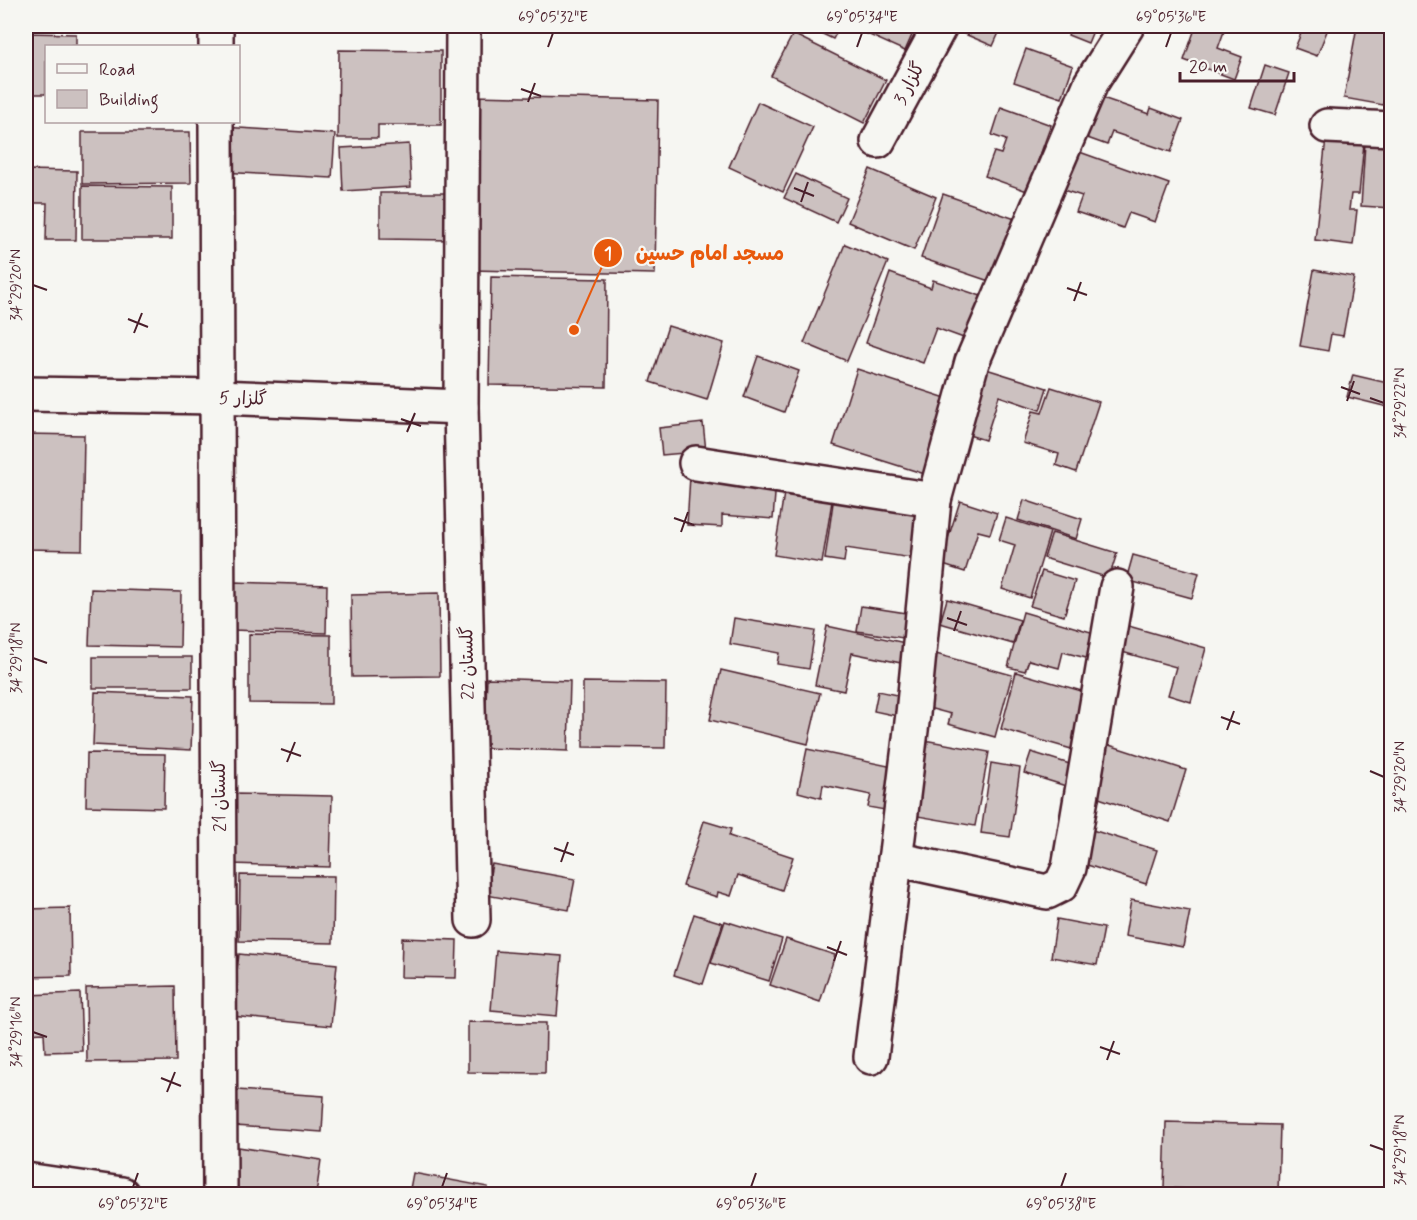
<svg xmlns="http://www.w3.org/2000/svg" width="1417" height="1220" viewBox="0 0 1417 1220" font-family="Mynerve,'Playpen Sans Arabic',sans-serif">
	<style>
		.building { fill: #ccc1c0; stroke: #4a1f2b; stroke-width: 1.5 }
		.lines { fill: none; stroke-linecap: round; stroke-linejoin: round }
		.minor-casing { stroke: #4a1f2b; stroke-width: 38 }
		.minor { stroke: #f6f6f2; stroke-width: 33 }
		.ticks { fill: none; stroke: #4a1f2b; stroke-width: 2 }
		.labels { text-anchor: middle; stroke-width: 4.5; stroke-linejoin: round; paint-order: stroke }
		.street-label { font-size: 18px; fill: #4a1f2b; stroke: #f6f6f2 }
		.leader { fill: none; stroke: #e8590c; stroke-width: 2 }
		.callout-dot { fill: #e8590c; stroke: #f6f6f2; stroke-width: 2 }
		.mark-label { font-size: 18px; text-anchor: middle; font-weight: bold; fill: #fff }
		.callout-label { font-size: 20px; text-anchor: middle; font-weight: bold; fill: #e8590c; stroke: #f6f6f2; stroke-width: 4.5; stroke-linejoin: round; paint-order: stroke }
		.neatline { fill: none; stroke: #4a1f2b; stroke-width: 2 }
		.ticks-label { font-size: 15px; text-anchor: middle; fill: #4a1f2b }
	</style>
	<rect width="100%" height="100%" fill="#f6f6f2"/>
	<filter id="ink" filterUnits="userSpaceOnUse"><feTurbulence type="fractalNoise" baseFrequency=".0167" numOctaves="2"/><feDisplacementMap in="SourceGraphic" scale="12" xChannelSelector="R" yChannelSelector="G"/><feConvolveMatrix kernelMatrix="1 2 1 2 8 2 1 2 1" color-interpolation-filters="sRGB"/></filter>
	<g filter="url(#ink)">
		<g class="building">
			<path d="M806 26H840L833 39Z"/>
			<path d="M860 26H916L905 51 858 30Z"/>
			<path d="M963 26H1002L993 46 960 32Z"/>
			<path d="M1071 26H1095L1088 43 1068 35Z"/>
			<path d="M1196 26H1226L1218 48 1242 57 1234 79 1184 60Z"/>
			<path d="M1304 26H1329L1317 56 1295 48Z"/>
			<path d="M1357 26H1392V56L1383 105 1344 98Z"/>
			<path d="M26 33 76 34V46H46V94H26Z"/>
			<path d="M793 34 886 80 864 123 771 76Z"/>
			<path d="M1026 49 1073 66 1062 98 1014 82Z"/>
			<path d="M339 50 441 51V125H378V138H338Z"/>
			<path d="M1265 65 1289 73 1275 115 1251 108Z"/>
			<path d="M1391 91H1392V119L1386 118Z"/>
			<path d="M1094 95 1149 114 1151 108 1183 120 1171 152 1112 132 1107 145 1079 135Z"/>
			<path d="M474 96 658 100 655 274 471 270Z"/>
			<path d="M758 102 813 127 783 192 729 167Z"/>
			<path d="M1001 107 1051 125 1027 191 985 176 994 152 1001 154 1006 140 992 135Z"/>
			<path d="M223 127 335 134 332 178 221 172Z"/>
			<path d="M82 132H190L191 183 82 184Z"/>
			<path d="M1326 138 1364 143 1359 194H1351L1349 210H1357L1353 245 1315 240Z"/>
			<path d="M1365 143 1392 145V208L1361 206Z"/>
			<path d="M409 144 411 187 343 191 341 148Z"/>
			<path d="M1074 150 1169 184 1155 222 1129 213 1123 228 1076 212 1082 196 1060 189Z"/>
			<path d="M870 169 936 197 914 250 848 222Z"/>
			<path d="M26 170 77 171 76 240H46L47 203H26Z"/>
			<path d="M796 174 847 198 836 222 784 198Z"/>
			<path d="M82 186 172 187V239H82Z"/>
			<path d="M380 193H453L452 240 380 239Z"/>
			<path d="M943 194 1018 220 995 283 921 258Z"/>
			<path d="M845 244 888 262 847 361 804 343Z"/>
			<path d="M1314 270 1354 277 1343 336 1331 334 1328 351 1300 346Z"/>
			<path d="M890 273 931 288 933 280 984 297 969 340 936 328 923 363 866 343Z"/>
			<path d="M491 277 607 279 606 387 489 385Z"/>
			<path d="M668 326 724 343 707 400 650 382Z"/>
			<path d="M758 356 799 371 784 412 744 397Z"/>
			<path d="M983 368 1047 388 1040 410 999 396 985 440 962 433Z"/>
			<path d="M857 369 952 400 928 475 833 445Z"/>
			<path d="M1353 375 1392 384V408L1347 397Z"/>
			<path d="M1051 387 1099 402 1076 472 1056 465 1059 454 1023 443 1033 411 1042 413Z"/>
			<path d="M703 423 706 451 662 455 659 428Z"/>
			<path d="M26 434 84 435 82 550 26 549Z"/>
			<path d="M690 476 776 482 773 519 722 515V527L687 525Z"/>
			<path d="M785 487 833 495 822 563 774 555Z"/>
			<path d="M835 489 925 511 918 559 846 548 844 562 825 559Z"/>
			<path d="M1024 500 1082 519 1076 539 1018 520Z"/>
			<path d="M960 501 997 513 990 534 978 531 965 572 940 564Z"/>
			<path d="M1006 518 1050 532 1030 598 1002 589 1015 545 999 540Z"/>
			<path d="M1052 533 1117 553 1109 578 1044 558Z"/>
			<path d="M1133 555 1199 573 1192 598 1126 580Z"/>
			<path d="M1042 571 1075 581 1064 616 1030 606Z"/>
			<path d="M234 582 327 585 326 633 232 630Z"/>
			<path d="M91 589 181 592 180 647 89 645Z"/>
			<path d="M439 593 440 676 352 677 351 595Z"/>
			<path d="M947 599 1020 620 1013 644 940 623Z"/>
			<path d="M861 606 906 613 903 638 857 631Z"/>
			<path d="M1023 612 1101 635 1094 660 1063 652 1059 668 1029 660 1025 671 1008 667Z"/>
			<path d="M734 618 815 631 809 669 777 664 779 653 730 644Z"/>
			<path d="M1118 623 1206 648 1191 702 1168 695 1176 667 1111 649Z"/>
			<path d="M827 626 910 644 906 664 852 653 844 691 815 685Z"/>
			<path d="M249 634 331 635V704L249 703Z"/>
			<path d="M936 654 1012 675 995 737 948 724 951 714 921 706Z"/>
			<rect x="93" y="657" width="99" height="31"/>
			<path d="M721 670 820 693 808 744 710 720Z"/>
			<path d="M1016 672 1092 694 1075 750 1001 729Z"/>
			<path d="M487 678 570 681 568 751 484 748Z"/>
			<path d="M583 682 666 683 665 748 583 747Z"/>
			<path d="M878 691 906 697 902 717 874 711Z"/>
			<path d="M95 692 193 696 191 750 93 745Z"/>
			<path d="M919 739 989 752 975 826 906 814Z"/>
			<path d="M1106 744 1186 770 1170 822 1090 795Z"/>
			<path d="M807 749 898 768 890 811 868 807 871 795 823 785 821 798 798 792Z"/>
			<path d="M1031 752 1073 765 1066 786 1024 773Z"/>
			<path d="M87 753 165 754 164 808 86 806Z"/>
			<path d="M991 763 1020 768 1010 837 981 833Z"/>
			<path d="M234 794 332 796 330 867 232 864Z"/>
			<path d="M704 821 731 829 729 836 793 857 782 890 738 875 731 896 718 892 717 897 683 886Z"/>
			<path d="M1089 829 1157 850 1146 884 1078 862Z"/>
			<path d="M492 864 575 879 569 910 486 895Z"/>
			<path d="M240 875 334 876 333 943 239 941Z"/>
			<path d="M1131 900 1190 911 1183 947 1125 936Z"/>
			<path d="M70 908 71 976 26 977V909Z"/>
			<path d="M694 914 723 923 703 984 674 975Z"/>
			<path d="M1057 919 1104 928 1097 965 1051 957Z"/>
			<path d="M725 921 782 939 769 981 711 963Z"/>
			<path d="M402 938 457 940 456 978 401 977Z"/>
			<path d="M786 939 835 955 820 1002 770 985Z"/>
			<path d="M496 951 562 956 557 1016 491 1010Z"/>
			<path d="M239 954 337 964 331 1026 232 1016Z"/>
			<path d="M175 986 176 1061 87 1062 86 988Z"/>
			<path d="M80 993 82 1051 45 1052 44 1033 26 1034V995Z"/>
			<path d="M468 1022 546 1023 545 1073 468 1072Z"/>
			<path d="M237 1090 324 1096 322 1132 235 1126Z"/>
			<path d="M1166 1122 1280 1125 1278 1192 1164 1188Z"/>
			<path d="M232 1146 321 1160 316 1194H225Z"/>
			<path d="M413 1173 488 1187 487 1194H409Z"/>
		</g>
		<g class="lines">
			<g class="minor-casing">
				<g id="minor">
					<path d="M216 26V46"/>
					<path d="M463 26 461 407 473 920"/>
					<path d="M216 122 220 1194"/>
					<path d="M1327 126 1392 129"/>
					<path d="M878 141 940 26"/>
					<path d="M26 394 218 397 461 407"/>
					<path d="M696 463 934 500"/>
					<path d="M895 859 1047 892 1061 885 1069 868 1117 587"/>
					<path d="M871 1057 913 714 934 500 972 362 1091 83 1127 26"/>
					<path d="M26 1180 122 1194"/>
				</g>
			</g>
			<use href="#minor" class="minor"/>
		</g>
	</g>
	<path class="ticks" d="M548 47 553 33M857 47 862 33M1166 47 1171 33M521 89 541 96M528 102 535 83M794 188 814 196M801 202 808 182M33 285 47 290M1067 288 1087 295M1074 301 1081 282M128 319 148 327M134 333 142 313M1341 387 1360 394M1370 398 1384 403M1347 401 1354 381M401 419 421 426M407 432 415 413M674 518 694 525M681 532 688 512M947 618 967 625M954 631 961 611M33 658 47 663M1221 717 1240 724M1227 730 1234 711M281 749 301 756M287 762 295 742M1370 771 1384 777M554 848 574 855M561 862 568 842M827 947 847 955M834 961 841 941M33 1032 47 1037M1100 1047 1120 1054M1107 1060 1114 1041M161 1078 181 1086M167 1092 175 1072M1370 1145 1384 1150M133 1187 138 1173M442 1187 447 1173M751 1187 756 1173M1061 1187 1066 1173"/>
	<g class="labels">
		<g class="street-label">
			<text transform="translate(909 83) rotate(-62)" y="6">گلزار 3</text>
			<text transform="translate(243 398) rotate(2)" y="6">گلزار 5</text>
			<text transform="translate(467 663) rotate(-91)" y="6">گلستان 22</text>
			<text transform="translate(219 796) rotate(-90)" y="6">گلستان 21</text>
		</g>
	</g>
	<path class="leader" d="M574 330L608 253"/>
	<g class="callout-dot">
		<circle cx="574" cy="330" r="6"/>
		<circle cx="608" cy="253" r="15"/>
	</g>
	<g class="mark-label">
		<text x="608" y="259">1</text>
	</g>
	<g class="callout-label">
		<text x="710" y="260">مسجد امام حسین</text>
	</g>
	<rect width="1417" height="1220" fill="none" stroke="#f6f6f2" stroke-width="66"/>
	<rect x="45" y="45" width="195" height="78" fill="#f6f6f2" stroke="#b1a0a2" stroke-width="1.5"/>
	<rect x="57" y="64" width="30" height="9" fill="#f6f6f2" stroke="#b1a0a2" stroke-width="1.5"/>
	<text x="99" y="75" font-size="18" fill="#4a1f2b">Road</text>
	<rect x="57" y="90" width="30" height="18" fill="#ccc1c0" stroke="#b1a0a2" stroke-width="1.5"/>
	<text x="99" y="105" font-size="18" fill="#4a1f2b">Building</text>
	<path d="M1180 72v9h114v-9" fill="none" stroke="#4a1f2b" stroke-width="3"/>
	<text x="1189" y="72" font-size="18" fill="#4a1f2b" stroke="#f6f6f2" stroke-width="4.5" paint-order="stroke">20 m</text>
	<rect x="33" y="33" width="1351" height="1154" class="neatline"/>
	<g class="ticks-label">
		<text x="553" y="22">69°05'32"E</text>
		<text x="862" y="22">69°05'34"E</text>
		<text x="1171" y="22">69°05'36"E</text>
		<text transform="translate(16 285) rotate(-90)" y="5">34°29'20"N</text>
		<text transform="translate(1400 403) rotate(-90)" y="5">34°29'22"N</text>
		<text transform="translate(16 658) rotate(-90)" y="5">34°29'18"N</text>
		<text transform="translate(1400 777) rotate(-90)" y="5">34°29'20"N</text>
		<text transform="translate(16 1032) rotate(-90)" y="5">34°29'16"N</text>
		<text transform="translate(1400 1150) rotate(-90)" y="5">34°29'18"N</text>
		<text x="133" y="1209">69°05'32"E</text>
		<text x="442" y="1209">69°05'34"E</text>
		<text x="751" y="1209">69°05'36"E</text>
		<text x="1061" y="1209">69°05'38"E</text>
	</g>
</svg>
